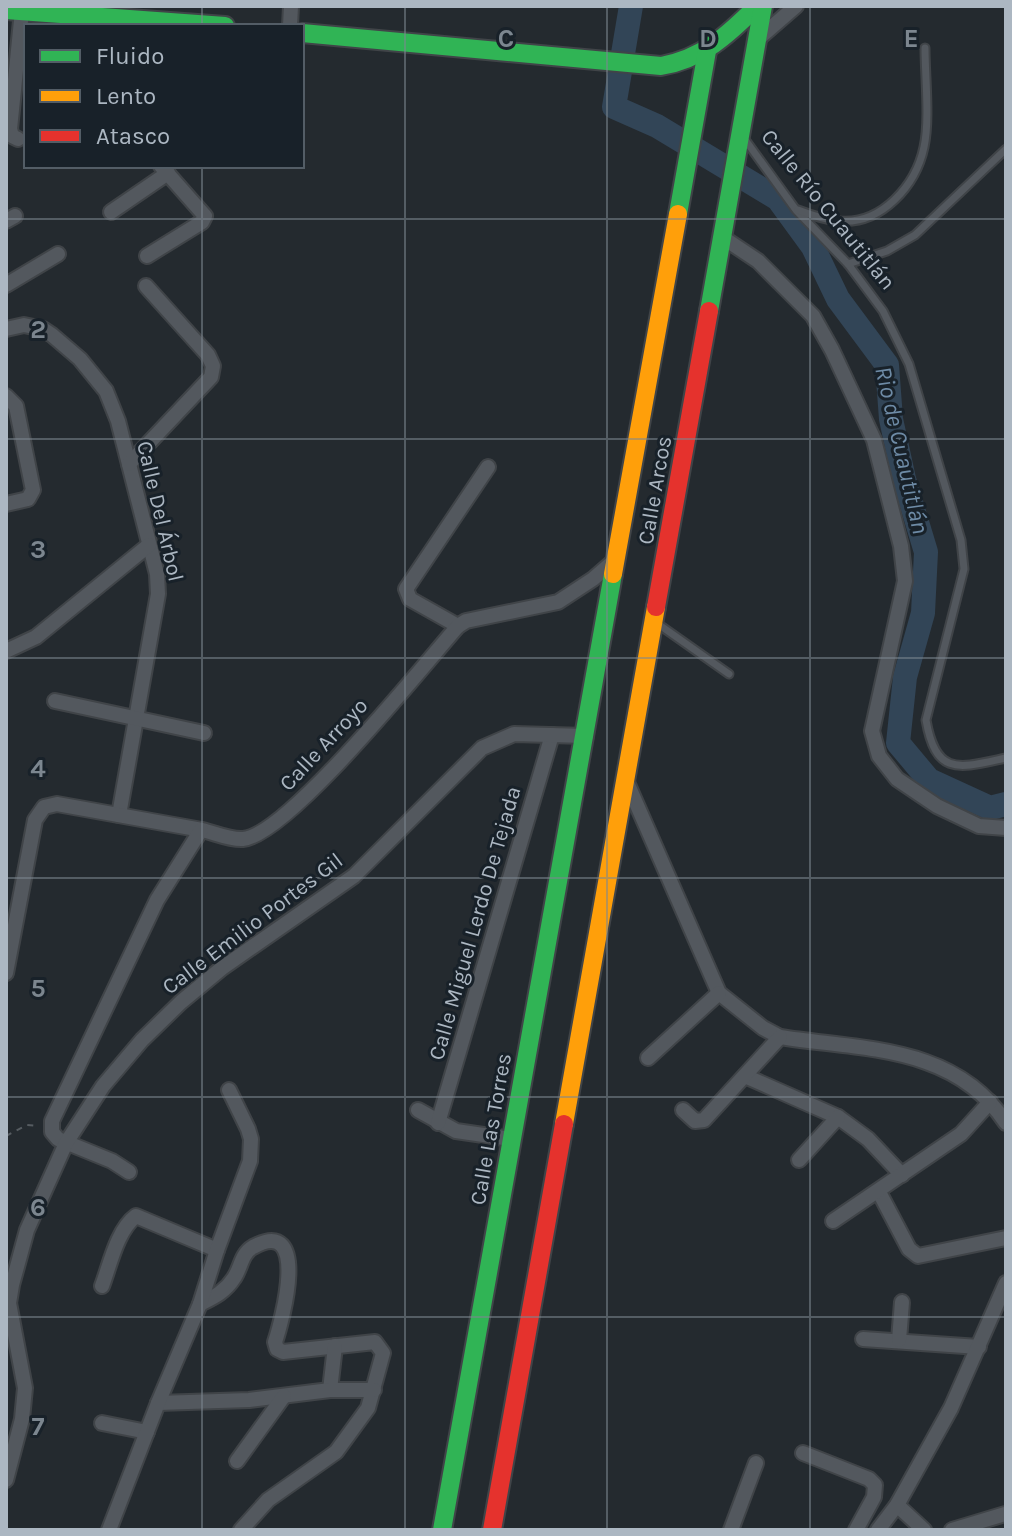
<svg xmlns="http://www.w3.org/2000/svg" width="1012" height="1536" viewBox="0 0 1012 1536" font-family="Karla,sans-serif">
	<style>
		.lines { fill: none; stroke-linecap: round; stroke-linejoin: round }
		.river { stroke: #324557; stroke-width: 24 }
		.lane-casing { stroke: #404448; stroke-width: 11 }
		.street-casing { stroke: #404448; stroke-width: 18 }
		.fast-casing { stroke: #404448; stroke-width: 22 }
		.slow-casing { stroke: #404448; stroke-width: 22 }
		.jam-casing { stroke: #404448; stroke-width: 22 }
		.path { stroke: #565c61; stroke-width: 2; stroke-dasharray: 6 6; stroke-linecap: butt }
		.lane { stroke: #53585e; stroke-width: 7 }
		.street { stroke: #53585e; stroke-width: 14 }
		.fast { stroke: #30b455; stroke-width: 18 }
		.slow { stroke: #ff9f0a; stroke-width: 18 }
		.jam { stroke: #e5322d; stroke-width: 18 }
		.grid { fill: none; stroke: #7c868f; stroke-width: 2; stroke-opacity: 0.55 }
		.labels { text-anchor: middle; stroke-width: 6; stroke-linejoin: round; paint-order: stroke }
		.street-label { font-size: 22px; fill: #acb7c2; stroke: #182129 }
		.water-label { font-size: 24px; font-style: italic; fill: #6e8ba6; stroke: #182129 }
		.grid-label { font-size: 26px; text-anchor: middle; font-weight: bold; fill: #7c868f; stroke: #182129; stroke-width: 6; stroke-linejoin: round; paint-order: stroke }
	</style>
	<rect width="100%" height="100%" fill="#242a2f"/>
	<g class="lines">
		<path class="river" d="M631 6 614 107 657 126 778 199 813 247 838 299 887 365 891 419 904 479 926 552 923 613 905 677 898 743 929 780 990 808 1006 804"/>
		<g class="lane-casing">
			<g id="lane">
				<path d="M746 141 796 210 848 264 883 311 909 364 961 540 964 569 926 720C936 777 959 768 1006 758"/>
				<path d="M798 210C811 215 825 220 839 221 882 225 916 185 924 147 930 120 925 76 925 48"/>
				<path d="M848 264 887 251 915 235 1006 149"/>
				<path d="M658 624 729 674"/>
			</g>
		</g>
		<g class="street-casing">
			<g id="street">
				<path d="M290 26 291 6"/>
				<path d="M758 39 796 6"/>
				<path d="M18 139 12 136 10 129 22 11"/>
				<path d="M111 212 168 173"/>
				<path d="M6 221 15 216"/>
				<path d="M722 237 758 261 813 316 832 350 874 440 901 546 905 581 872 731 879 756 897 779 937 806 979 826 1006 828"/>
				<path d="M147 256 202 222 205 216 161 166"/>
				<path d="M6 285 58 254"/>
				<path d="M6 329 24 325 43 329 52 335 80 359 106 391 118 421 157 574 158 594 119 815"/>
				<path d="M6 396 16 406 33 490 28 499 6 504"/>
				<path d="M129 464 211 377 213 366 208 355 146 286"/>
				<path d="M458 626 410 599 406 589 488 467"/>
				<path d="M6 651 36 637 149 545"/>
				<path d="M55 701 204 733"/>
				<path d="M626 780 719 993 763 1028 780 1037C863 1050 955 1045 1006 1123"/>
				<path d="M6 973 35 820 44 807 57 804C105 813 154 821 202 830 215 833 230 840 243 839 288 835 423 666 458 626L466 621 558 602 593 579 615 560"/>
				<path d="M648 1058 719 993"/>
				<path d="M745 1076 838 1117 868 1139 902 1175"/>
				<path d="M418 1110 456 1131 511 1139"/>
				<path d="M683 1110 695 1121 704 1120 780 1037"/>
				<path d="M438 1123 552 735"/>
				<path d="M799 1160 838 1117"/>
				<path d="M129 1172 112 1161 58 1139 52 1132V1121L157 900 201 830"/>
				<path d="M879 1192 909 1249 918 1256 1006 1238"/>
				<path d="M833 1221 961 1134 990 1102"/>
				<path d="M102 1286C110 1265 117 1230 136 1216L217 1250"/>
				<path d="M200 1304C214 1297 225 1292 234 1278 241 1268 241 1254 253 1247 311 1215 282 1321 275 1342L277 1349 283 1352 375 1342 383 1353 368 1408 336 1452 268 1500 241 1530"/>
				<path d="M863 1339 979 1347"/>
				<path d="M899 1340 902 1302"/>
				<path d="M330 1390 335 1346"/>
				<path d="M158 1403 249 1400 330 1390H374"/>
				<path d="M102 1423 147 1432"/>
				<path d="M803 1453 869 1479 875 1485 874 1497 856 1530"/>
				<path d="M237 1461 284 1396"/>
				<path d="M6 1480 22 1419 25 1388 9 1303 12 1285 27 1230 66 1143 103 1086 142 1040 181 1002 222 968 354 876 482 748 514 734 586 736"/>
				<path d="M897 1505 924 1530"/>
				<path d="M109 1530 158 1403 200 1304 217 1250 250 1161 251 1139 248 1129 229 1090"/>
				<path d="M731 1530 756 1463"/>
				<path d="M878 1530 897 1505 951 1408 1006 1283"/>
				<path d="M952 1530 1005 1514"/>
			</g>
		</g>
		<g class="fast-casing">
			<g id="fast">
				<path d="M6 10 225 26"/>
				<path d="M302 33 661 66C702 59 728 35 757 6"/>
				<path d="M678 214 707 51"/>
				<path d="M709 311 763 6"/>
				<path d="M442 1530 613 574"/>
			</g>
		</g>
		<g class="slow-casing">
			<g id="slow">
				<path d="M613 574 678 214"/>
				<path d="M564 1124 656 607"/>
			</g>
		</g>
		<g class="jam-casing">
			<g id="jam">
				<path d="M656 607 709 311"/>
				<path d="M492 1530 564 1124"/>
			</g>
		</g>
		<path class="path" d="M6 1136 27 1125 38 1126"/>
		<use href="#lane" class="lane"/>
		<use href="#street" class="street"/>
		<use href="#fast" class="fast"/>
		<use href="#slow" class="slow"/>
		<use href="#jam" class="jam"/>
	</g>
	<path class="grid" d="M202 6V26M405 6V1530M607 6V1530M810 6V1530M202 166V1530M6 219H1006M6 439H1006M6 658H1006M6 878H1006M6 1097H1006M6 1317H1006"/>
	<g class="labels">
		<g class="street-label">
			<text transform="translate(829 209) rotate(51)" y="8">Calle Río Cuautitlán</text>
			<text transform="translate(654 490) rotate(-80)" y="8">Calle Arcos</text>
			<text transform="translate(161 511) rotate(77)" y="8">Calle Del Árbol</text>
			<text transform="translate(323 744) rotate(-47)" y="8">Calle Arroyo</text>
			<text transform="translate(252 923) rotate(-37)" y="8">Calle Emilio Portes Gil</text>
			<text transform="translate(474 923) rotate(-74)" y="8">Calle Miguel Lerdo De Tejada</text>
			<text transform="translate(490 1129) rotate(-80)" y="8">Calle Las Torres</text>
		</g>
		<g class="water-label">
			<text transform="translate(902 450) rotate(77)" y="8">Rio de Cuautitlán</text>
		</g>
	</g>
	<g class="grid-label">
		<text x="506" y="47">C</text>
		<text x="708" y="47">D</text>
		<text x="911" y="47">E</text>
		<text x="38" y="338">2</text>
		<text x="38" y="558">3</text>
		<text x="38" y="777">4</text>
		<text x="38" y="997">5</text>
		<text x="38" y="1216">6</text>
		<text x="38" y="1435">7</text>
	</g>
	<rect width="1012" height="1536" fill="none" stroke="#acb7c2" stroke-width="16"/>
	<rect x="24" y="24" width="280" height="144" fill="#182129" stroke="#535d66" stroke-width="2"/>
	<rect x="40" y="50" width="40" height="12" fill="#30b455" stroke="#535d66" stroke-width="2"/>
	<text x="96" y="64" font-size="24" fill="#acb7c2">Fluido</text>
	<rect x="40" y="90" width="40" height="12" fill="#ff9f0a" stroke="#535d66" stroke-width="2"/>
	<text x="96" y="104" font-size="24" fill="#acb7c2">Lento</text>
	<rect x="40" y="130" width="40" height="12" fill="#e5322d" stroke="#535d66" stroke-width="2"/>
	<text x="96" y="144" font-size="24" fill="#acb7c2">Atasco</text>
</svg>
